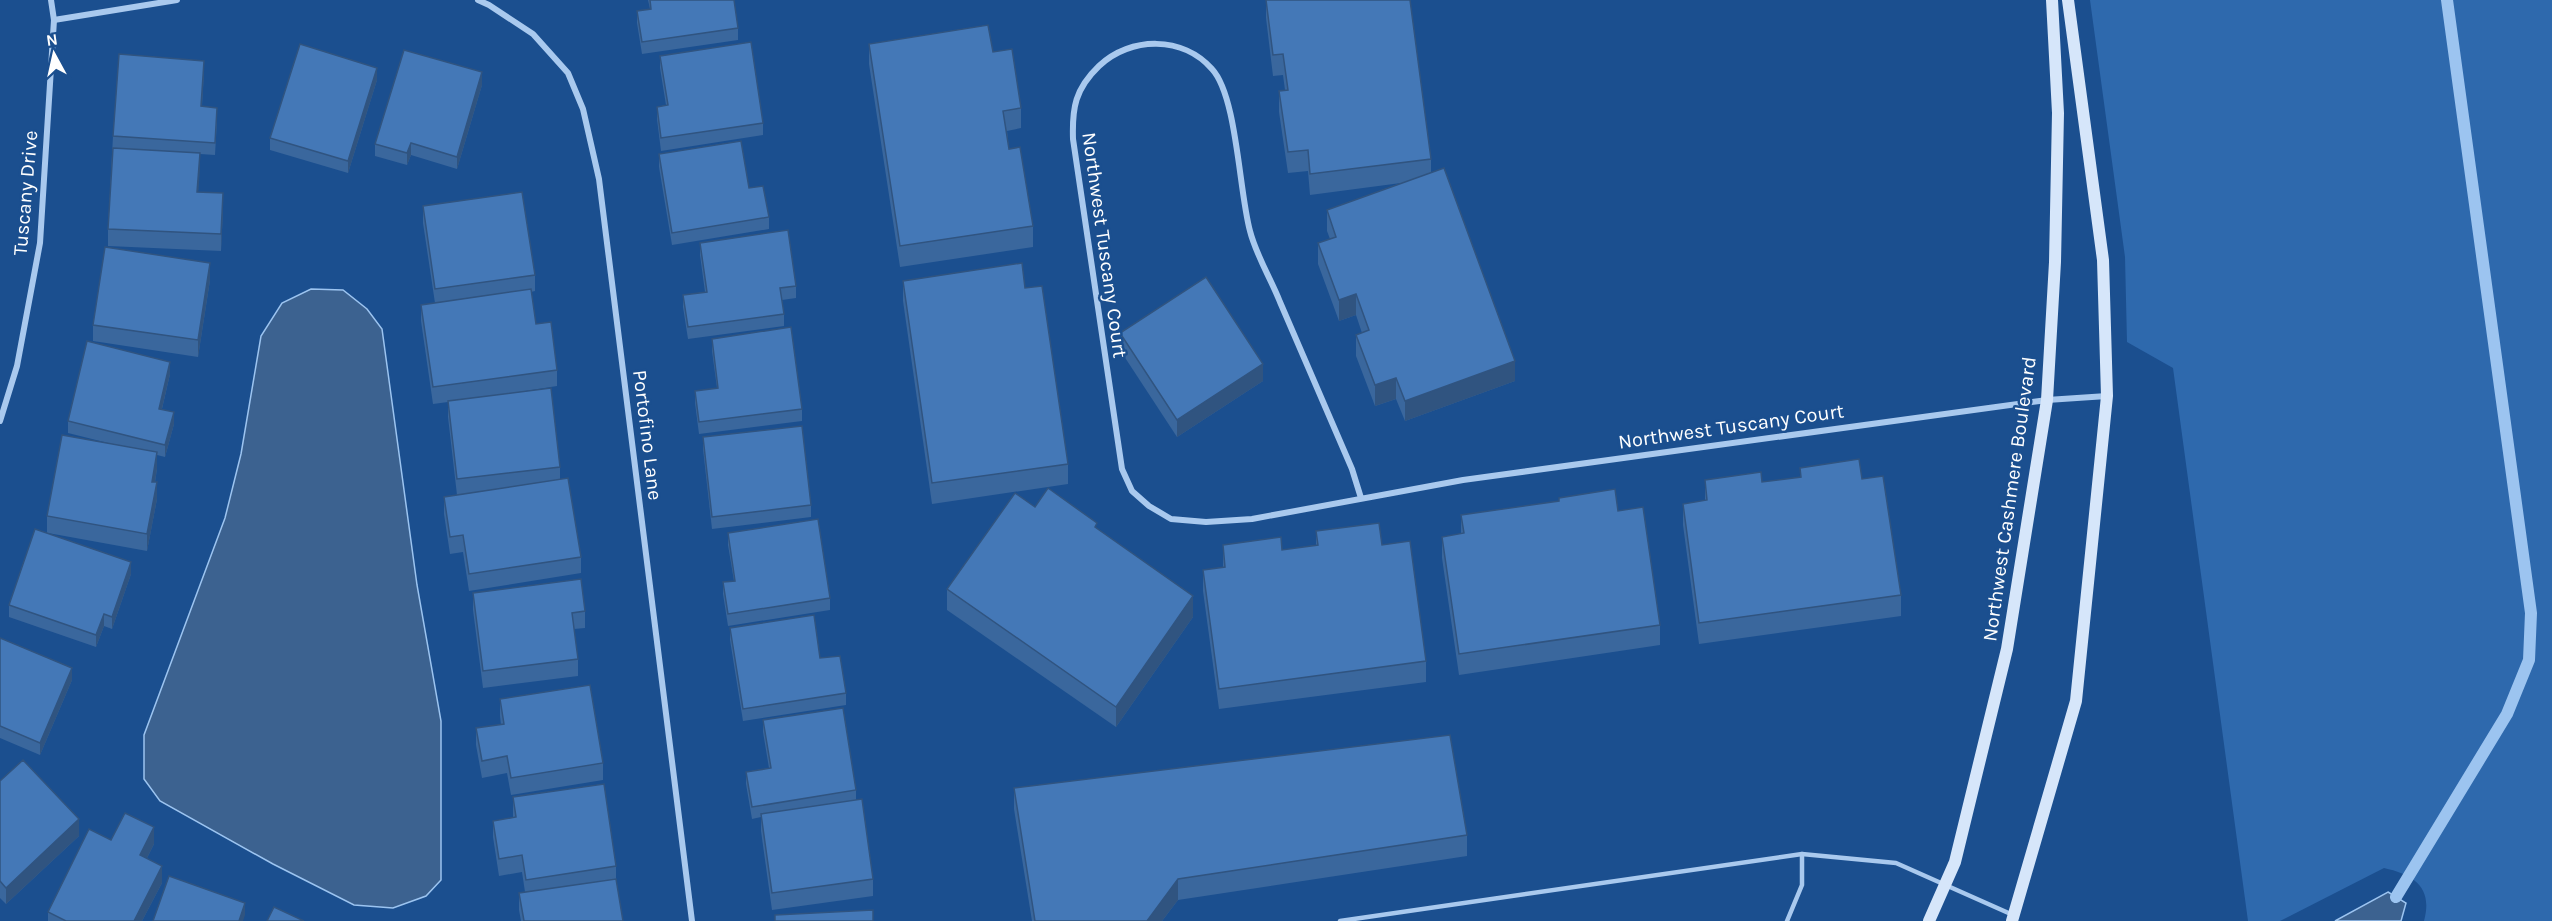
<svg xmlns="http://www.w3.org/2000/svg" width="2552" height="921" viewBox="0 0 2552 921" font-family="Karla,sans-serif">
	<style>
		.green { fill: #2e69ad }
		.water { fill: #3c6290; stroke: #9cc4f0; stroke-width: 1.5 }
		.lines { fill: none; stroke-linecap: round; stroke-linejoin: round }
		.stream { stroke: #9cc4f0; stroke-width: 12 }
		.lane { stroke: #a9c9ee; stroke-width: 4.5 }
		.street { stroke: #a9c9ee; stroke-width: 6 }
		.secondary { stroke: #d6e6fa; stroke-width: 12 }
		.wall { fill: #3a679d }
		.shaded-wall { fill: #305480 }
		.building { fill: #4478b7; stroke: #305480; stroke-width: 1.5 }
		.labels { text-anchor: middle; stroke-width: 5; stroke-linejoin: round; paint-order: stroke }
		.street-label { font-size: 20px; fill: #fff; stroke: #1b4f8f }
	</style>
	<rect width="100%" height="100%" fill="#1b4f8f"/>
	<path class="green" d="M2090 0H2552V921H2424C2433 888 2415 875 2384 868L2280 921H2248L2173 368 2127 342 2125 257Z"/>
	<g class="water">
		<path d="M311 289 343 290 367 309 382 329 417 585 441 721V880L426 896 393 908 354 905 273 864 160 801 144 779V735L225 518 241 454 261 336 282 303Z"/>
		<path d="M2388 892 2406 903 2401 921H2335Z"/>
	</g>
	<g class="lines">
		<path class="stream" d="M2396 897 2507 714 2529 660 2531 613 2447 0"/>
		<g class="lane">
			<path d="M1340 921 1802 854 1896 863 2013 915"/>
			<path d="M1787 921 1802 885V854"/>
		</g>
		<g class="street">
			<path d="M478 0 489 5 533 34 568 73 583 109 599 179 692 921"/>
			<path d="M54 20 177 0"/>
			<path d="M0 421 17 366 40 243 54 20 51 0"/>
			<path d="M1361 498 1352 469C1328 414 1304 358 1280 302 1271 279 1256 255 1250 231 1239 191 1237 96 1212 69 1183 36 1131 36 1099 66 1075 89 1072 108 1073 139L1122 469 1132 491 1149 506 1171 519 1206 522 1252 519 1463 480 2047 400 2107 396"/>
		</g>
		<g class="secondary">
			<path d="M1929 921 1955 862 2007 649 2047 400 2055 262 2058 113 2052 0"/>
			<path d="M2012 921 2076 701 2107 396 2103 260 2068 0"/>
		</g>
	</g>
	<g class="wall">
		<path d="M648 0H734L738 28V40L642 54 637 23V11L650 9Z"/>
		<path d="M1266 0 1431 159V172L1515 381 1405 421 1396 399 1375 406 1356 356V335L1362 333 1356 315 1339 321 1318 264V243L1330 239 1327 231V210L1401 183 1310 195 1308 171 1288 173 1279 112V91L1285 90 1283 75 1273 76 1266 18Z"/>
		<path d="M869 44 993 52 1021 108V128L1007 131 1009 149 1033 226V247L900 267 869 64Z"/>
		<path d="M660 56 763 123V135L661 151 657 119V107L666 105 660 68Z"/>
		<path d="M204 73 202 106 217 120 215 155 200 154 198 192 223 210 221 251 108 246V229L113 136Z"/>
		<path d="M377 80 348 173 270 150V138Z"/>
		<path d="M482 85 457 169 411 155 407 165 375 156V144Z"/>
		<path d="M659 154 749 188 769 217V229L672 245 659 167Z"/>
		<path d="M423 206 535 275V291L531 292 536 324 557 370V386L513 393 560 467V479L581 557V573L469 591 463 552 450 554 444 514V497L457 495 448 417V402L433 404 421 321V305L435 303 423 223Z"/>
		<path d="M700 243 796 286V298L782 300 784 314V326L688 339 683 307V295L705 292 700 255Z"/>
		<path d="M210 280 198 357 93 341V325Z"/>
		<path d="M903 281 1025 288 1068 464V484L932 504 903 301Z"/>
		<path d="M1120 333 1263 381 1177 437 1120 350Z"/>
		<path d="M712 339 802 409V421L699 434 695 403V391L717 388 712 351Z"/>
		<path d="M170 374 162 409 174 424 165 457 157 455V469L155 482 157 499 147 551 48 533 131 574 112 629 104 626 96 647 9 617V605L47 533V516L112 444 68 433V421Z"/>
		<path d="M703 437 811 505V517L712 529 703 449Z"/>
		<path d="M1800 468 1862 479 1901 595V616L1699 644 1683 525V504L1705 501V480L1762 482 1800 477Z"/>
		<path d="M1035 507 1097 529 1193 617 1116 727 947 610V589Z"/>
		<path d="M1618 511 1660 625V645L1459 675 1442 558V537L1461 534V515Z"/>
		<path d="M1316 531 1382 545 1426 661V682L1219 709 1203 591V570L1223 567V545L1282 550 1316 545Z"/>
		<path d="M728 533 830 598V610L728 626 723 594V582L734 581 728 545Z"/>
		<path d="M473 593 585 611V628L574 629 578 659V676L483 688 473 610Z"/>
		<path d="M730 628 820 658 846 693V705L743 721 730 640Z"/>
		<path d="M0 638 72 680 40 755 0 738Z"/>
		<path d="M500 699 603 763V780L511 795 507 773 482 778 476 745V728L501 725 500 716Z"/>
		<path d="M763 720 856 790V800L873 879V896L772 910 761 831V817L752 819 746 784V772L769 768 763 732Z"/>
		<path d="M0 781 79 836 6 904 0 898Z"/>
		<path d="M1014 788 1467 835V856L1178 900 1162 921H1032L1014 809Z"/>
		<path d="M513 797 616 866V880L623 921H521L519 910V893L525 892 522 872 499 876 493 837V821L513 818Z"/>
		<path d="M111 840 154 844 147 858 162 883 142 921H48V912Z"/>
	</g>
	<g class="shaded-wall">
		<path d="M204 61V73L201 118V106Z"/>
		<path d="M377 68V80L348 173V161Z"/>
		<path d="M482 72V85L457 169V157Z"/>
		<path d="M411 143V155L407 165V153Z"/>
		<path d="M200 153V170L197 209V192Z"/>
		<path d="M223 193V210L221 251V234Z"/>
		<path d="M210 263V280L198 357V340Z"/>
		<path d="M1356 294V315L1339 321V300Z"/>
		<path d="M1515 361V381L1405 421V401Z"/>
		<path d="M170 362V374L159 421V409Z"/>
		<path d="M1263 364V381L1177 437V420Z"/>
		<path d="M1396 378V399L1375 406V385Z"/>
		<path d="M174 412V424L165 457V445Z"/>
		<path d="M157 452V469L152 499V482Z"/>
		<path d="M157 482V499L147 551V534Z"/>
		<path d="M131 562V574L112 629V617Z"/>
		<path d="M1193 596V617L1116 727V707Z"/>
		<path d="M104 614V626L96 647V635Z"/>
		<path d="M72 668V680L40 755V743Z"/>
		<path d="M79 819V836L6 904V888Z"/>
		<path d="M154 827V844L140 872V855Z"/>
		<path d="M162 866V883L142 921H134Z"/>
		<path d="M1178 879V900L1162 921H1147Z"/>
		<path d="M245 903V915L243 921H239Z"/>
	</g>
	<g class="building">
		<path d="M650 0H734L738 28 642 42 637 11 651 9Z"/>
		<path d="M1266 0H1410L1431 159 1310 174 1308 150 1288 152 1279 91 1288 90 1283 54 1273 55Z"/>
		<path d="M988 25 993 52 1012 49 1021 108 1003 111 1009 149 1020 147 1033 226 900 246 869 44Z"/>
		<path d="M751 42 763 123 661 138 657 107 668 105 660 56Z"/>
		<path d="M300 44 377 68 348 161 270 138Z"/>
		<path d="M404 50 482 72 457 157 411 143 407 153 375 144Z"/>
		<path d="M119 54 204 61 201 106 217 108 215 143 113 136Z"/>
		<path d="M741 141 749 188 763 186 769 217 672 233 659 154Z"/>
		<path d="M113 148 200 153 197 192 223 193 221 234 108 229Z"/>
		<path d="M1444 168 1515 361 1405 401 1396 378 1375 385 1356 335 1369 330 1356 294 1339 300 1318 243 1336 237 1327 210Z"/>
		<path d="M522 192 535 275 435 289 423 206Z"/>
		<path d="M788 230 796 286 780 288 784 314 688 327 683 295 707 292 700 243Z"/>
		<path d="M105 247 210 263 198 340 93 325Z"/>
		<path d="M1022 263 1025 288 1042 286 1068 464 932 483 903 281Z"/>
		<path d="M1206 277 1263 364 1177 420 1120 333Z"/>
		<path d="M531 289 536 324 551 322 557 370 433 387 421 305Z"/>
		<path d="M791 327 802 409 699 422 695 391 718 388 712 339Z"/>
		<path d="M87 341 170 362 159 409 174 412 165 445 68 421Z"/>
		<path d="M551 388 560 467 457 479 448 401Z"/>
		<path d="M802 426 811 505 712 517 703 437Z"/>
		<path d="M62 435 157 452 152 482H157L147 534 47 516Z"/>
		<path d="M1859 459 1862 479 1883 476 1901 595 1699 623 1683 504 1707 500 1705 480 1761 472 1762 482 1801 477 1800 468Z"/>
		<path d="M568 478 581 557 469 574 463 535 450 537 444 497Z"/>
		<path d="M1048 488 1097 523 1095 527 1193 596 1116 707 947 589 1015 493 1035 507Z"/>
		<path d="M1615 489 1618 511 1643 507 1660 625 1459 654 1442 537 1464 533 1461 515 1559 501V498Z"/>
		<path d="M818 519 830 598 728 614 723 582 735 581 728 533Z"/>
		<path d="M1379 523 1382 545 1410 541 1426 661 1219 689 1203 570 1225 567 1223 545 1281 537 1282 550 1318 545 1316 531Z"/>
		<path d="M35 529 131 562 112 617 104 614 96 635 9 605Z"/>
		<path d="M581 579 585 611 572 613 578 659 483 671 473 593Z"/>
		<path d="M814 615 820 658 840 656 846 693 743 709 730 628Z"/>
		<path d="M0 638 72 668 40 743 0 726Z"/>
		<path d="M590 685 603 763 511 778 507 756 482 761 476 728 504 724 500 699Z"/>
		<path d="M843 708 856 790 752 807 746 772 771 768 763 720Z"/>
		<path d="M1450 735 1467 835 1178 879 1147 921H1035L1014 788Z"/>
		<path d="M23 760 79 819 6 888 0 881V781Z"/>
		<path d="M604 784 616 866 526 880 522 855 499 859 493 821 516 817 513 797Z"/>
		<path d="M862 799 873 879 772 893 761 814Z"/>
		<path d="M125 813 154 827 140 855 162 866 134 921H66L48 912 89 829 111 840Z"/>
		<path d="M169 876 245 903 239 921H153Z"/>
		<path d="M616 879 623 921H524L519 893Z"/>
		<path d="M274 907 304 921H267Z"/>
		<path d="M873 910V921H775V915Z"/>
	</g>
	<g class="labels">
		<g class="street-label">
			<text transform="translate(25 193) rotate(-85)" y="7">Tuscany Drive</text>
			<text transform="translate(1105 245) rotate(82)" y="7">Northwest Tuscany Court</text>
			<text transform="translate(1731 426) rotate(-8)" y="7">Northwest Tuscany Court</text>
			<text transform="translate(648 435) rotate(83)" y="7">Portofino Lane</text>
			<text transform="translate(2009 499) rotate(-82)" y="7">Northwest Cashmere Boulevard</text>
		</g>
	</g>
	<g transform="translate(54 54) rotate(352)" stroke="#1b4f8f" stroke-width="4.5" paint-order="stroke">
	<path d="M0-4.5L10 22L0 15L-10 22Z" fill="#ffffff"/>
	<text y="-9" font-size="16" font-weight="bold" text-anchor="middle" fill="#ffffff">N</text>
	</g>
</svg>
